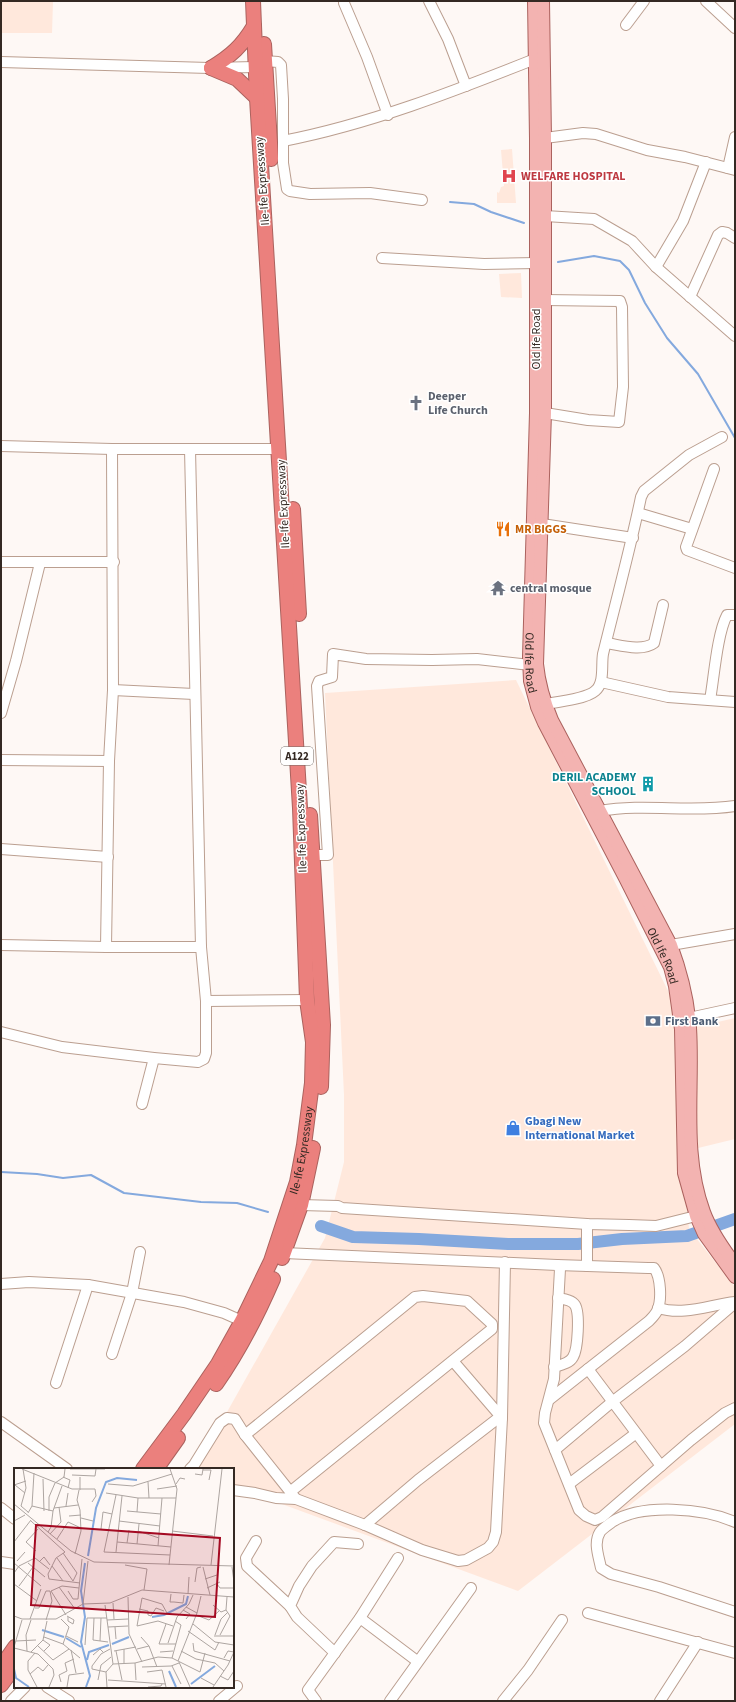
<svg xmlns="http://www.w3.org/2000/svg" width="736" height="1702" viewBox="0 0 736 1702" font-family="'Source Sans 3',sans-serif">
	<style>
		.built { fill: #ffe8dc }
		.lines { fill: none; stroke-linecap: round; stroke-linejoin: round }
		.stream { stroke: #84a9de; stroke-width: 2 }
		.river { stroke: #84a9de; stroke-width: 12 }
		.minor-casing { stroke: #bb9f90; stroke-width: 12 }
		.major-casing { stroke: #ab625e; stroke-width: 14 }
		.highway-casing { stroke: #ab625e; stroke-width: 16 }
		.minor { stroke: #fff; stroke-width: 10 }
		.major { stroke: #f3b3b1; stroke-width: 12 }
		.highway { stroke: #eb807d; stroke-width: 14 }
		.labels { text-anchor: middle; stroke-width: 3; stroke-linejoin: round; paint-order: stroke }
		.shield { fill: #fff; stroke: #716965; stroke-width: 1 }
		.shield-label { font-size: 11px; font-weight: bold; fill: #342923 }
		.health-label { font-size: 12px; font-weight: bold; fill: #be3a42; stroke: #fff; text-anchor: start }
		.street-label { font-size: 12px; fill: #342923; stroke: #fff }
		.worship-label { font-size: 12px; font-weight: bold; fill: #5b616d; stroke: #fff; text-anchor: start }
		.food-label { font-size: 12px; font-weight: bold; fill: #c56008; stroke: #fff; text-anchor: start }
		.culture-label { font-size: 12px; font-weight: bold; fill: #0d838f; stroke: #fff; text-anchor: end }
		.service-label { font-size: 12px; font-weight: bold; fill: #4e5e75; stroke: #fff; text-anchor: start }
		.shop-label { font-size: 12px; font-weight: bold; fill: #366cbe; stroke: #fff; text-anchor: start }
		.inset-river { fill: none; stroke: #84a9de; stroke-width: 2 }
		.inset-road { fill: none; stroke: #ada5a1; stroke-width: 1 }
		.view { fill: #a40a22; fill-opacity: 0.15; stroke: #a40a22; stroke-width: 2 }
		.inset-edge { fill: none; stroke: #342923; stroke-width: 2 }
	</style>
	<rect width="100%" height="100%" fill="#fef8f5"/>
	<g class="built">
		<path d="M1 1H53L52 33H1Z"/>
		<path d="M512 149 516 203H497V192L499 193 501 187 504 186 501 150Z"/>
		<path d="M521 273 522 298 501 297 499 274Z"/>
		<path d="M516 680 672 999 689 1229 735 1287V1424L518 1591 233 1486V1469H195L325 1238 344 1162V1095L325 693Z"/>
		<path d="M735 1018V1139L694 1149 692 1028Z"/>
	</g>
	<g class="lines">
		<g class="stream">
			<path d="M450 202 474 204 491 212 524 223"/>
			<path d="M558 262 594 256 620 261 629 270 645 303 667 338 698 374 735 438"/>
			<path d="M1 1172 37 1174 63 1178 91 1175 124 1193 201 1202 237 1203 268 1212"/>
		</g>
		<path class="river" d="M321 1226 353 1237 419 1239 508 1244H578L622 1239 687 1236 735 1219"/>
		<g class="minor-casing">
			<g id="minor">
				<path d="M429 1 448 39 466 86"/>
				<path d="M706 1 735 28"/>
				<path d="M344 3 367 57 388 115"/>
				<path d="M626 25 644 1"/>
				<path d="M265 61 278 62 281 65 283 99V163L287 189 290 191 310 194 370 193 422 200"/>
				<path d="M1 62 209 68 255 67"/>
				<path d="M545 138 583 133 596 134 647 150 685 157 735 170"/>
				<path d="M283 141C370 124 452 92 535 59"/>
				<path d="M728 168 735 137"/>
				<path d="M545 216 594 219 632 241 656 267 735 336"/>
				<path d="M382 258 484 264 536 263"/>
				<path d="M656 267 683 221 706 162"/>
				<path d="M690 297 718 235 722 232 727 233 735 238"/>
				<path d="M545 413 588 420 619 422 623 387 622 307 620 301 545 300"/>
				<path d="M1 446 112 449H279"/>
				<path d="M714 469 686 547 687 550 735 568"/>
				<path d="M638 513 692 529"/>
				<path d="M542 524 633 538"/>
				<path d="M1 562H114"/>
				<path d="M606 643C620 645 642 652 654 643L663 605"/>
				<path d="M601 682 668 697 735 702"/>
				<path d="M113 690 194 694"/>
				<path d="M710 700C714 678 717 634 727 615H735"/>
				<path d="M545 704C557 702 586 699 595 691 605 683 601 665 603 654 616 601 630 550 641 497L644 491 689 455 722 437"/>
				<path d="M1 713 16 661 40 563"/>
				<path d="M1 760 109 761"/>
				<path d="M600 811C645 803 690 813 735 806"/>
				<path d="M1 849 108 857"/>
				<path d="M312 855H328L317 686 319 681 332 677 333 654 366 659 432 660 477 659 530 665"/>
				<path d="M1 945 106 947H201"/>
				<path d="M671 945 735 934"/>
				<path d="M106 947 109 761 113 690 112 449"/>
				<path d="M206 1001 307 1000"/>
				<path d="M689 1018 735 1008"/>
				<path d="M1 1032 62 1047 154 1058 198 1062 204 1059 206 1053V1001L201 947 190 449"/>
				<path d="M142 1104 154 1058"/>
				<path d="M301 1205 338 1206 342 1208 587 1224 629 1225 656 1226 696 1216"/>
				<path d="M284 1253 557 1265 560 1269 554 1379 545 1413 544 1423 579 1510 586 1516 595 1520 602 1517 691 1440 725 1413 735 1408"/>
				<path d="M557 1265 648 1268H654C661 1277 662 1301 657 1311 655 1315 652 1318 649 1321L588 1369"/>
				<path d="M587 1266V1224"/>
				<path d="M1 1284 29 1282 88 1285 184 1302 224 1313 242 1321"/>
				<path d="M658 1308C684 1316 709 1305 735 1302"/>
				<path d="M112 1354 132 1293 140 1252"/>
				<path d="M453 1361 502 1418"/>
				<path d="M554 1367C561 1365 570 1363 573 1357 578 1349 580 1313 575 1305 572 1300 563 1299 558 1298"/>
				<path d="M56 1383 88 1285"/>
				<path d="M550 1399 588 1369 661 1466"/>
				<path d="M1 1422 67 1469"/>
				<path d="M245 1435 415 1297 423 1296 467 1301 492 1324V1329L290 1492"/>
				<path d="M555 1450 612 1402 685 1346 735 1303"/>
				<path d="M190 1469 194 1465 220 1423 227 1418 235 1419 245 1435 296 1499 365 1525 422 1550 458 1561 466 1560 488 1548 493 1542 496 1532 502 1418 505 1262"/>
				<path d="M569 1484 635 1434"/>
				<path d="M233 1490 255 1493 276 1498 296 1499"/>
				<path d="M1 1508 15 1519"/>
				<path d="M735 1522C703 1508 642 1503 612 1522 608 1525 603 1528 600 1532 593 1543 599 1557 601 1568L611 1574 659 1587 735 1612"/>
				<path d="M365 1525 418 1480 501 1416"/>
				<path d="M256 1541 246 1558 247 1566 290 1606"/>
				<path d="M1 1562 15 1564"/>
				<path d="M588 1613 735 1653"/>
				<path d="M360 1618 417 1661"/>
				<path d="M335 1653 297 1617 290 1606 299 1586 312 1566 334 1542 358 1544"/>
				<path d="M47 1687 69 1701"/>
				<path d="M11 1701 25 1687"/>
				<path d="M219 1701 237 1686"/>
				<path d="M316 1701 308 1690 360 1618 398 1558"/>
				<path d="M390 1701 471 1588"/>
				<path d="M503 1701 528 1670 562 1620"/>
				<path d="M660 1701 698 1642"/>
			</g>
		</g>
		<g class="major-casing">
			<g id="major">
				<path id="s1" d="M534 1 536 139V413L529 657 530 681 537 707 544 723 625 878 670 967 675 986 681 1029 684 1173 696 1216 704 1234 735 1277"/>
				<path d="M543 1 545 138V413L537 664C539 684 544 701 552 720L671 945C681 972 688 999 690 1028 694 1088 682 1153 704 1212 711 1231 723 1248 735 1264"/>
			</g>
		</g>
		<g class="highway-casing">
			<g id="highway">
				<path d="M264 44 271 159"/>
				<path d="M211 68C231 56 242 46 254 26"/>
				<path d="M211 68 237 79 257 98"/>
				<path d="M293 509 299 614"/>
				<path d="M310 815 323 1025 321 1087"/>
				<path d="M282 1258 301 1205 313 1148"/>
				<path d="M216 1384C239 1351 257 1316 273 1279"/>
				<path id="s2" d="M143 1469 184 1414 218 1364 242 1321 271 1261 297 1182 304 1145 312 1083 313 1042 307 1000 300 808 257 98 253 1"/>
				<path d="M156 1469 178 1438"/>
				<path d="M1 1667 15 1647"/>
				<path d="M1 1685 15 1666"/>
			</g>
		</g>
		<use href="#minor" class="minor"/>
		<use href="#major" class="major"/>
		<use href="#highway" class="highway"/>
	</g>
	<defs>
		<g id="hospital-bare" transform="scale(1.2)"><path d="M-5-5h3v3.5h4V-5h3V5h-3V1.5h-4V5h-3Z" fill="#e0444e" stroke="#fff" stroke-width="2.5" paint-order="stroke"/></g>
		<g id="church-bare" transform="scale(1.2)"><path d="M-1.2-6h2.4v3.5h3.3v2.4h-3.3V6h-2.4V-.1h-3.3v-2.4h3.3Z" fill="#6b7280" stroke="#fff" stroke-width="2.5" paint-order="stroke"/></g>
		<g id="restaurant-bare" transform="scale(1.2)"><path d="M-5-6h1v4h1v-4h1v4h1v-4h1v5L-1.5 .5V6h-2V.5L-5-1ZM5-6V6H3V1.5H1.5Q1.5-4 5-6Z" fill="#e8710a" stroke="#fff" stroke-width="2.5" paint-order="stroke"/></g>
		<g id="temple-bare" transform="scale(1.2)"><path d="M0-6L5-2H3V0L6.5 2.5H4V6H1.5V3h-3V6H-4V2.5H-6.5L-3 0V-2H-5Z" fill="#6b7280" stroke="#fff" stroke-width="2.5" paint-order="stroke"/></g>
		<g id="building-bare" transform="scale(1.2)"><path d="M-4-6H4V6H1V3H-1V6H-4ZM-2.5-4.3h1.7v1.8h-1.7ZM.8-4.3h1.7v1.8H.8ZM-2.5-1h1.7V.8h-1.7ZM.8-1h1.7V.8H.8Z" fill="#0f9aa8" stroke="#fff" stroke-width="2.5" paint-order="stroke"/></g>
		<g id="bank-bare" transform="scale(1.2)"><path d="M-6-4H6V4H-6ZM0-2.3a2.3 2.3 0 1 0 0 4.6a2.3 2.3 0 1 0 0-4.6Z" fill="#5c6f8a" stroke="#fff" stroke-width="2.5" paint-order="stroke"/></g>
		<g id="shop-bare" transform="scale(1.2)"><path d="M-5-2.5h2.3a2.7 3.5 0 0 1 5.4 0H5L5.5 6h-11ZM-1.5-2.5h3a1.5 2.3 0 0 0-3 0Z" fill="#3f7fe0" stroke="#fff" stroke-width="2.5" paint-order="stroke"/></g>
	</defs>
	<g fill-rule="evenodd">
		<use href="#hospital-bare" x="509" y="176"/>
		<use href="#church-bare" x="416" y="403"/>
		<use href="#restaurant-bare" x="503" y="529"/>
		<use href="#temple-bare" x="498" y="588"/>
		<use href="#building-bare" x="648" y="784"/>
		<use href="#bank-bare" x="653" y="1021"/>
		<use href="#shop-bare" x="513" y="1128"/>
	</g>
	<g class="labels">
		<rect class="shield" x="281" y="747" width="32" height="18" rx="3"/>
		<g class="shield-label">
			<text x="297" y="760">A122</text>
		</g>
		<g class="health-label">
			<text x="521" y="180">WELFARE HOSPITAL</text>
		</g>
		<g class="street-label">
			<text transform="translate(262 181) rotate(-94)" y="4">Ile-Ife Expressway</text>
			<text transform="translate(536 339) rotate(-90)" y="4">Old Ife Road</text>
			<text transform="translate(283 504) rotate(-93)" y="4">Ile-Ife Expressway</text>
			<text dy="4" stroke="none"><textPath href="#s1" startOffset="662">Old Ife Road</textPath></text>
			<text transform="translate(301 828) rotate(-92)" y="4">Ile-Ife Expressway</text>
			<text dy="4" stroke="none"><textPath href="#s1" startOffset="986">Old Ife Road</textPath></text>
			<text dy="4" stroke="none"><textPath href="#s2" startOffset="360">Ile-Ife Expressway</textPath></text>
		</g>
		<g class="worship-label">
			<text x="428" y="400">Deeper<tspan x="428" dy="14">Life Church</tspan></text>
			<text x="510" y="592">central mosque</text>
		</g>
		<g class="food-label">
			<text x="515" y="533">MR BIGGS</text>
		</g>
		<g class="culture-label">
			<text x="636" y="781">DERIL ACADEMY<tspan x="636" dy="14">SCHOOL</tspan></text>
		</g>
		<g class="service-label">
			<text x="665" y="1025">First Bank</text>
		</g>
		<g class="shop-label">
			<text x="525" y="1125">Gbagi New<tspan x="525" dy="14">International Market</tspan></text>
		</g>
	</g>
	<g transform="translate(14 1468)">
		<rect width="220" height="220" fill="#fef8f5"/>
		<path class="inset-river" d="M74 88 82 40 92 14 103 10 123 12M71 95 67 123 71 149 67 174 76 208 72 219M138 149 150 147 172 136 174 128M28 162 50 169M52 170 67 179M98 176 115 169M73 192 75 184 95 177M0 201 2 210 15 219M155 203 162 219M177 216 201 198"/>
		<path class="inset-road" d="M8 1 58 21H81L82 28 78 34M9 1 12 20 7 38 14 44M56 1H91M189 2H197L195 12M181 6 188 7 189 1M58 7 81 8 82 1M49 9 56 12 54 20M29 11 30 43M134 14 135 30M94 16 119 18 158 6M162 16 166 10 171 11M0 17 12 13M1 17 11 25M143 21 163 18M66 22V9M92 25 124 30H162M102 27 90 84 156 87M0 36 57 83 80 94 220 98M18 38 39 43 40 40 64 37M52 38 54 25M40 40 48 18M35 43V29L41 15 50 9 51 1M113 43 147 46M123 44 124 30M14 45 18 38 20 5M55 48 67 47M67 50 79 53M0 53 11 47M17 53 51 84 42 90 34 106 35 111 66 115M105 53 146 58M87 61 89 44 98 46M124 63 145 70M158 63 199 68M34 64 37 59 39 43M36 66 47 54 45 39M43 71 54 54 67 60M0 74 17 52M103 74 157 79M113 75 115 62M123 76 125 56M144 78 148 30M22 83 12 74 24 61M102 84 108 28M61 86 67 63 66 42 63 32 65 22M43 90 59 113 63 105 49 85M3 93 11 84M25 94 30 89 36 97M0 95 27 118M14 95 31 109M111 97 133 101 130 122M155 97 163 21 156 1M197 97 208 1M38 98 49 113M189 99 196 127M218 99 220 114M0 105 5 98 21 90 35 101M191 111 203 107M181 114 183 100 187 99M0 116 23 133M203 116 206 120H220M5 118 19 99M45 119 61 141M193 120 206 114M54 123 59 131H64L65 120M157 126 156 134H160L169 135 170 127M174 126 175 109M114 129 115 166 128 194M128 130 123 158 144 153 159 158M128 130 148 136 153 145M99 135 100 151M69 136 74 93M91 137 99 196M199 137 207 144 212 142M172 139 183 145M21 140H25L32 123H36L38 133 32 152M125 141 134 143V147L137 148 142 140 150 143M169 142 176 146 172 151M52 147 37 123 48 118 65 120 68 91M182 147 195 152 205 143M0 148 8 151H42L69 136 96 135 128 122 220 129M53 148 60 152 59 156 54 153V149M80 150 79 172 94 174M16 151 27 121M47 151 55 159 49 176 66 190M93 152 114 151M152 156 145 176H162M179 156 201 174 220 177M94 159 114 158M101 159 102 171M174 163 201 182 205 174M201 167 207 151 214 144M206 167 216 148 212 142 213 129M52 168 64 174M200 168H220M30 169 49 176M127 169 135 178M29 172 36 177 30 183M2 173 22 172M86 173 87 150M154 175 163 149 175 136 179 127M179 175 180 183 216 193M71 177 73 150H93M24 178 39 192 55 181M0 179 8 152M0 180 24 186 39 201 40 207 35 219M123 181 135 178 143 199M57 182 62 205M13 183 12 167 17 152M100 183 122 179M102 183 108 212M167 183 182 191 201 195 210 203M17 184 29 172 33 153M146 184 159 183M21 185 14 193V202L23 219M79 187 86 181 89 184M158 190 167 157 161 153M210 190 214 183 220 184M164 193 183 145 187 128M165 194 176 219M110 195V181M121 195 122 212M158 198 167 216M128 199 157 198 165 195M92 204 78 201V198L87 186 96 181M133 204 148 202 152 219M16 206 24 199 29 203 34 197M206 208 214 212 220 203M187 210 200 217M84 212 87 197 97 189M94 212 152 216M47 214 45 207 53 203 51 195 60 191M53 219 55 207 70 205M93 219 92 204 99 196 121 195 144 189 158 190 186 204 191 185M134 219 147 218 148 216M199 219 214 197 220 184"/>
		<path class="view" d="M22 57 206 70 201 149 17 137Z"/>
		<rect width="220" height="220" class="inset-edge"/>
	</g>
	<rect width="736" height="1702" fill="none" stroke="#342923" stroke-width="4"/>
</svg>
